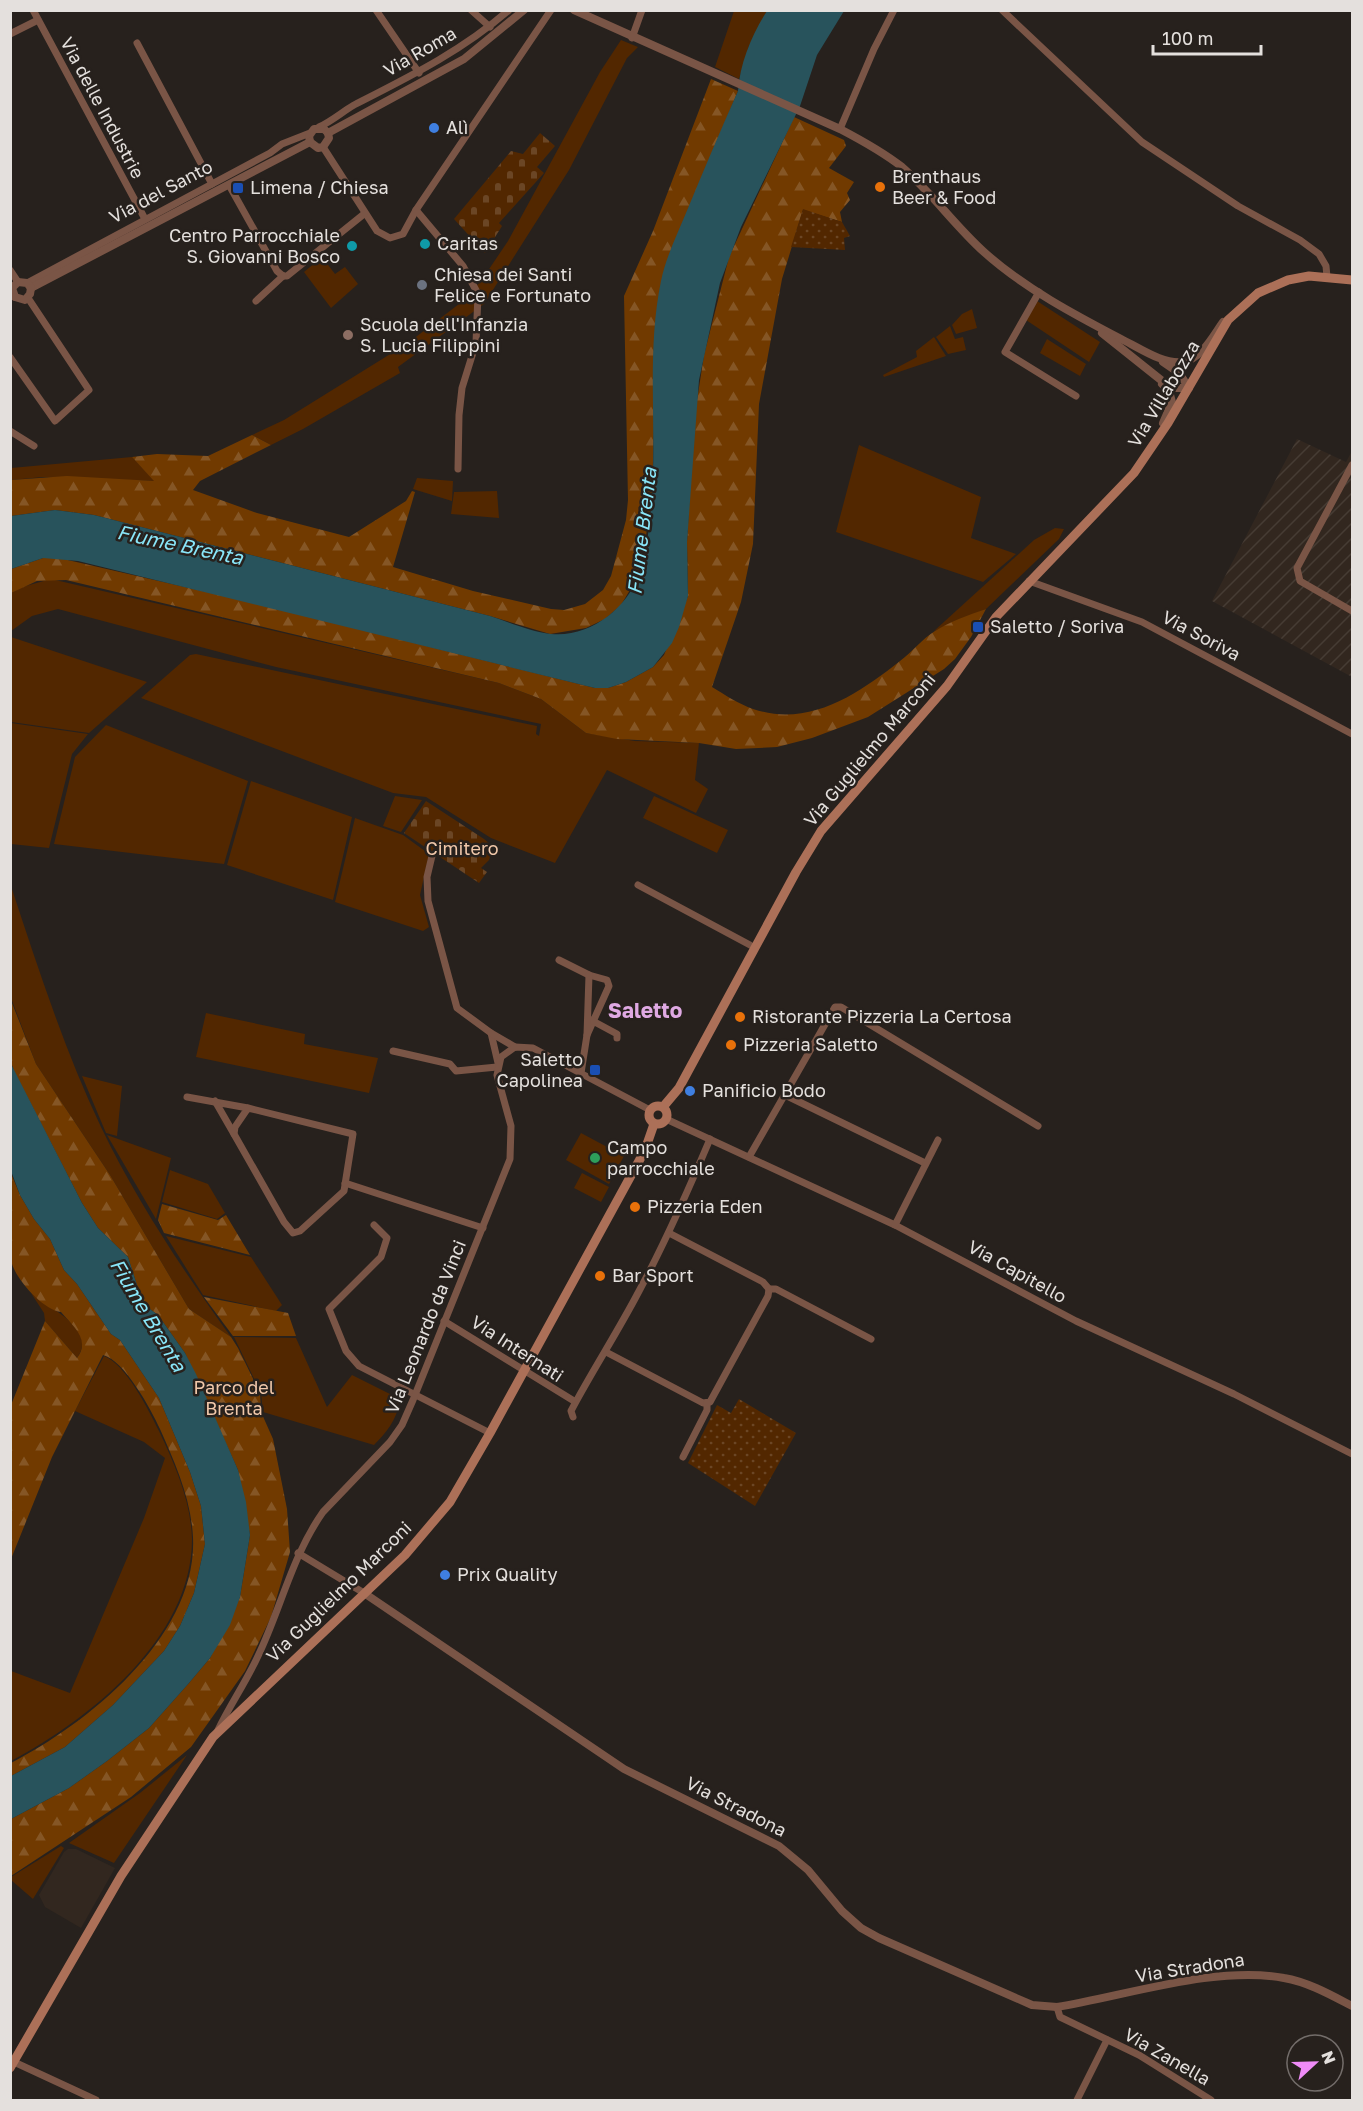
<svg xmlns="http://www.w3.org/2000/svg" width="1363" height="2111" viewBox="0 0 1363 2111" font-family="'Golos Text',sans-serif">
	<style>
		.built { fill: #32271f }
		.industrial { fill: url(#industrial-furrows) }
		.grass { fill: #522700 }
		.forest { fill: url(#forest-firs) }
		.cemetery { fill: url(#cemetery-stones) }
		.garden { fill: url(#garden-dots) }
		.water { fill: #28535c }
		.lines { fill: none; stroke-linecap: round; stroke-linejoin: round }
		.minor { stroke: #7a5546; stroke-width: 7 }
		.tertiary { stroke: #7a5546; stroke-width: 8 }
		.secondary { stroke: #ac7058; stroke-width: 9 }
		.shop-dot { fill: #3f7fe0; stroke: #27211d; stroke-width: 2 }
		.food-dot { fill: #e8710a; stroke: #27211d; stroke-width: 2 }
		.transit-dot { fill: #1a4fb4; stroke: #27211d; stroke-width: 2 }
		.culture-dot { fill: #0f9aa8; stroke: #27211d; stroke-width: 2 }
		.worship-dot { fill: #6b7280; stroke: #27211d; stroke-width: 2 }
		.education-dot { fill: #8d6e63; stroke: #27211d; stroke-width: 2 }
		.leisure-dot { fill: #2e9e5b; stroke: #27211d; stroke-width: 2 }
		.labels { text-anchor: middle; stroke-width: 5; stroke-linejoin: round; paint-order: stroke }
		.street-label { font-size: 18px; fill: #e4e0dd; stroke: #27211d }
		.poi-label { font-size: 18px; fill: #e4e0dd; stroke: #27211d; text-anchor: start }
		.park-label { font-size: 18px; fill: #f1c8aa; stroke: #27211d }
		.water-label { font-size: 20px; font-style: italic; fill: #89e6f9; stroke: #27211d }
		.quarter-label { font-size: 21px; font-weight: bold; fill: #dfa9e3; stroke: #27211d }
	</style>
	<defs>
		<pattern id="industrial-furrows" width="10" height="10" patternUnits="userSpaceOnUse" patternTransform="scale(1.5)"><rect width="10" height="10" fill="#32271f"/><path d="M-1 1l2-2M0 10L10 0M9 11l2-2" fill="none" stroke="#463c34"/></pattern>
		<pattern id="forest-firs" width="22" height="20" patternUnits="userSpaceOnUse" patternTransform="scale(1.5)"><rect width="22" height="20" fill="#713a00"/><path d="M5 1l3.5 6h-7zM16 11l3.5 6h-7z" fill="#855625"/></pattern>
		<pattern id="cemetery-stones" width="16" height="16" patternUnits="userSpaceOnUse" patternTransform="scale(1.5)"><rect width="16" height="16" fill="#522700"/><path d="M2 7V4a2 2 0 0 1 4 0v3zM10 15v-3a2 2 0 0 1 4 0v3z" fill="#6b4625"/></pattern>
		<pattern id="garden-dots" width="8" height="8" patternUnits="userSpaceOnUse" patternTransform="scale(1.5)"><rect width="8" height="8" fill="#522700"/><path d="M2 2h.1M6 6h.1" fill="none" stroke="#6b4625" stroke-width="1.8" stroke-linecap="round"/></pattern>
	</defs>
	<rect width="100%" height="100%" fill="#27211d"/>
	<path class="built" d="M68 1849H76L115 1868 81 1928 45 1907 39 1895 64 1852Z"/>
	<path class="industrial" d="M1297 439 1346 462 1352 451V677L1212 601Z"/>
	<g class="grass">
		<path d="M734 11H767L749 46 739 79 715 67Z"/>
		<path d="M621 40 638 47 627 58 569 170 484 304 398 367 400 373 303 429 271 445 252 435 284 420 408 343 459 304 481 281 508 241 600 72Z"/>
		<path d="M322 257 335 274 345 267 358 284 331 308 304 272Z"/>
		<path d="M1037 301 1100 342 1089 362 1026 320Z"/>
		<path d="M972 309 977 328 956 334 952 325 962 314Z"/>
		<path d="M950 326 955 339 963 337 966 350 948 354 936 337Z"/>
		<path d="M934 337 946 356 884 377 883 375 917 357 916 351Z"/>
		<path d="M1047 339 1086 364 1080 376 1040 353Z"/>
		<path d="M859 445 981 497 971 538 1016 554 983 582 836 532Z"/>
		<path d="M132 457 155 481 43 477 11 480V468Z"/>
		<path d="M417 478 453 481 452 501 413 489Z"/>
		<path d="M497 491 499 518 451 514 454 492Z"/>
		<path d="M1055 528 1064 529 1059 539 986 609 934 631 1034 540Z"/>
		<path d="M51 579 499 683 541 699 586 733 635 741 699 743 695 780 708 789 696 813 607 770 555 863 491 838 426 797 393 793 141 698 190 655 196 654 537 726 536 734 539 736 541 724 276 667 58 609 32 616 11 631V593L22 587Z"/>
		<path d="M11 637 147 682 89 733 11 722Z"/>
		<path d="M11 723 88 734 72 754 49 848 11 844Z"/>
		<path d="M106 725 248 781 224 864 54 844 75 757Z"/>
		<path d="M251 781 352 817 333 900 227 865Z"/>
		<path d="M395 796 422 800 401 832 383 826Z"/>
		<path d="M654 796 728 830 717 853 643 818Z"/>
		<path d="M355 818 403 835 429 854 420 895 429 927 423 931 417 929 335 902Z"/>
		<path d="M10 883C37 965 64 1049 101 1127 136 1200 184 1272 231 1337L189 1309 110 1175 36 1064 11 998Z"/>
		<path d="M206 1013 305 1034 304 1044 378 1058 369 1093 196 1057Z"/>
		<path d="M82 1076 122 1086 117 1136 106 1133Z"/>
		<path d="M581 1133 624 1156 609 1184 566 1160Z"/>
		<path d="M107 1135 171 1158 156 1219Z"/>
		<path d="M170 1170 208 1184 225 1213 217 1219 162 1202Z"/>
		<path d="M582 1173 609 1187 601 1202 574 1188Z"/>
		<path d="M166 1236 251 1257 282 1305 276 1311 203 1295Z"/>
		<path d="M31 1293C48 1308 99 1329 77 1358L45 1321 44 1313Z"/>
		<path d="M234 1337 296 1338 327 1407 352 1375 398 1398C401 1416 385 1434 374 1445L263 1412 261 1393Z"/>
		<path d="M104 1356C126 1364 149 1411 159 1431 175 1465 191 1501 192 1539 192 1638 90 1719 11 1761V1671L70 1693 144 1518 165 1458 144 1442 75 1411Z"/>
		<path d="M187 1755 114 1863 69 1843 140 1793Z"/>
		<path d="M61 1846 64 1848 33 1899 11 1880V1877Z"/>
	</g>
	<g class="forest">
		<path d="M711 79 738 91 671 251 657 313 652 498 640 573 621 605 605 619 586 628 550 634 490 616 94 515 55 510 11 516V480L67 476 154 481 132 457 157 454 208 456 252 435 271 445 200 481 193 490 257 513 349 537 406 501 412 491 415 492 393 567 473 591 551 609 564 610 585 604 603 590 611 576 626 520 628 500 624 296 653 231Z"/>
		<path d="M794 117 844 140 846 146 829 168 854 182 847 193 850 200 840 212 842 222 803 210 782 279 759 404 753 544 741 602 712 687C725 695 739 704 753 709 809 728 858 694 900 661 912 652 922 639 935 631 951 621 969 615 986 609L971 637 955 659 944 669 868 717 812 738 777 747 736 749 699 743 617 739 586 733 541 699 499 683 66 580 37 581 11 593V569L43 558H59L250 602 595 688H608L626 682 653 667 664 655 688 596 687 542 691 472 694 420 704 355 729 257Z"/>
		<path d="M10 998 36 1064 110 1175 189 1309 231 1337 238 1348 260 1393 261 1412 273 1439 287 1509 290 1552 271 1617 245 1671 191 1747 131 1797 11 1876V1819L69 1788 107 1761 149 1728 189 1683 210 1658 240 1597 250 1535 238 1470 185 1353 158 1315 143 1304 128 1257 98 1228 82 1203 14 1071 11 1062Z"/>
		<path d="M10 1171 20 1195 34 1219 50 1239 64 1270 77 1284 111 1334 120 1340 159 1398 190 1472 201 1506 205 1544 194 1593 180 1626 164 1651 113 1705 65 1747 11 1776V1763C89 1723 198 1635 193 1537 191 1498 175 1463 160 1429 151 1409 124 1360 103 1355L52 1457 11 1559V1405L45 1321 77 1358C91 1340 73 1326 61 1312 43 1310 14 1278 11 1260 6 1237 11 1197 10 1171Z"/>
		<path d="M162 1204 218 1220 226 1215 250 1255 164 1233 158 1220Z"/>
		<path d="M204 1297 288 1313 296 1336H233Z"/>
	</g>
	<g class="cemetery">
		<path d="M540 133 555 146 537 167 544 173 499 223 502 226 485 253 454 219 511 151 523 154Z"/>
		<path d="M426 801 484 839 490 844V847L493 846 489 860 481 868 487 872 479 883 404 833Z"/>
	</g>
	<g class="garden">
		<path d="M803 209 842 222 850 236 844 238 845 250 791 247Z"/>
		<path d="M739 1399 796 1433 755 1506 688 1463 717 1405 731 1413Z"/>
	</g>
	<g class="water">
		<path d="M767 11H844L817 55 800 106 741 227 720 283 699 380 687 542 688 596 679 627 672 643 653 667 626 682 608 688H595L78 561 43 558 11 569V516L55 510 94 515 490 616C509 622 531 632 551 634 589 638 626 609 639 575 646 557 648 535 650 517 659 439 645 358 661 281 666 257 677 235 686 213 703 172 720 131 738 91 740 63 752 34 767 11Z"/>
		<path d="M10 1062 82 1203 98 1228 128 1257 143 1304 158 1315 185 1353 196 1374 238 1470 246 1502 250 1535 240 1597 230 1625 210 1658 189 1683 149 1728 107 1761 69 1788 11 1819V1776L65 1747 113 1705 164 1651 180 1626 194 1593 205 1544 201 1506 190 1472 159 1398 120 1340 111 1334 77 1284 64 1270 50 1239 34 1219 20 1195 11 1171Z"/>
	</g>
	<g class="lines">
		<g class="minor">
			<path d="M33 10 145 219"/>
			<path d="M376 10 419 73"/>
			<path d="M471 10 490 27"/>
			<path d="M1002 10 1142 142 1238 206 1300 240 1319 254 1326 266 1327 277"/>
			<path d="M10 34 38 20"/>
			<path d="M632 38 642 10"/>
			<path d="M137 43 212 184"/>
			<path d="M319 127C332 121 342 112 354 105 409 77 462 51 509 10"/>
			<path d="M840 129 874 49 894 10"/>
			<path d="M323 147 377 231 390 238 403 234 416 210 551 10"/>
			<path d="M229 185 277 271 283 276"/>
			<path d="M416 210 463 266 478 294 476 343 462 388 459 415 458 469"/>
			<path d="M10 270 18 282"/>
			<path d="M283 276H287L364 214"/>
			<path d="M27 283 270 153 282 144 310 133"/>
			<path d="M1039 292 1005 352 1076 396"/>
			<path d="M256 301 283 276"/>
			<path d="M10 357 55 421 89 390 28 298"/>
			<path d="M10 431 34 446"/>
			<path d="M1352 465 1297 568 1300 581 1352 611"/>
			<path d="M1029 581 1142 622 1352 734"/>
			<path d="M432 856 427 877 428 901 457 1008 491 1033 498 1063"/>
			<path d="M638 885 750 945"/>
			<path d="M559 960 589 975 607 980 609 986 587 1035"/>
			<path d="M591 1020 617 1034V1038"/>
			<path d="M491 1033 515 1047"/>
			<path d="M393 1051 450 1064 456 1071 497 1067"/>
			<path d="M581 1073 587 1035 589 975"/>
			<path d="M785 1095 925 1163"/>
			<path d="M187 1097 248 1108 353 1134 344 1191 300 1231 293 1233 284 1222 234 1134 235 1127 248 1108"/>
			<path d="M215 1101 234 1134"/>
			<path d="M666 1119 895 1225 1076 1321 1234 1394 1352 1454"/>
			<path d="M749 1157 835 1007H841L1038 1126"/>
			<path d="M345 1183 483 1228"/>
			<path d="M374 1225 387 1238 381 1257 329 1309 346 1351 359 1366 490 1433"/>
			<path d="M895 1225 938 1140"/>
			<path d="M669 1233 763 1282 769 1289H776L871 1339"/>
			<path d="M444 1321 574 1401"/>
			<path d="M606 1352 703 1403 710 1402 768 1296 769 1289"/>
			<path d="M573 1417 571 1411C591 1373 617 1333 638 1293 665 1243 688 1191 710 1139"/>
			<path d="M683 1457 707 1410V1403"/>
			<path d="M298 1553 364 1593"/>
			<path d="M218 1730C230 1705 246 1682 258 1656 281 1608 292 1556 323 1512L390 1442 402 1425 413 1400 510 1159 511 1126 497 1075 501 1057 515 1047 533 1048 650 1110"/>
			<path d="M1057 2007 1060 2017 1139 2055 1211 2100"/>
			<path d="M14 2062 96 2100"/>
			<path d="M1077 2100 1107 2040"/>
		</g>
		<g class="tertiary">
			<path d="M574 10 840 129C861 140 883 152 902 167 932 193 955 226 984 252 1024 288 1075 315 1123 340 1140 348 1162 364 1182 362 1201 360 1213 336 1223 322"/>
			<path d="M328 133 464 59 524 10"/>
			<path d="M310 142 309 136 314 129H324L328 133"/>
			<path d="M310 142 318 148 323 147 329 138 328 133"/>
			<path d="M31 288 310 142"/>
			<path d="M15 297 12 288 18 282 27 283 31 288"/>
			<path d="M15 297 25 300 30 294 31 288"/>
			<path d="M1102 333 1166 384 1175 388H1189L1179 373 1163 362"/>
			<path d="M1162 384 1169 391 1172 402 1163 423"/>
			<path d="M364 1593 624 1769 779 1846 808 1870 842 1911 861 1928 879 1938 1032 2005 1057 2007C1125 1996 1217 1965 1284 1978 1308 1982 1331 1995 1352 2006"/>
		</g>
		<g class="secondary">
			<circle cx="658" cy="1115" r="9"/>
			<path d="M663 1107 679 1088 796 872 821 831 947 686 996 617 1134 473 1168 423 1228 320 1258 293 1288 280 1309 276 1352 280"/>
			<path d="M10 2068 121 1876 213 1737 405 1555 450 1502 490 1433 645 1150 654 1124"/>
		</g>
	</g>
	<g class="shop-dot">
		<circle cx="434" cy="128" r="6"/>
		<circle cx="690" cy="1091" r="6"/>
		<circle cx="445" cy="1575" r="6"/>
	</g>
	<g class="food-dot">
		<circle cx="880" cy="187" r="6"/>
		<circle cx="740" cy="1017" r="6"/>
		<circle cx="731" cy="1045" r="6"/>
		<circle cx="635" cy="1207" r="6"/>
		<circle cx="600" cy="1276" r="6"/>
	</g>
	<g class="transit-dot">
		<rect x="232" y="182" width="12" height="12" rx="3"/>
		<rect x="972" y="621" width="12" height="12" rx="3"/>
		<rect x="589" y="1064" width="12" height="12" rx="3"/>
	</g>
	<g class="culture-dot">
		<circle cx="425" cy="244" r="6"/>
		<circle cx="352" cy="246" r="6"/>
	</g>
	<circle class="worship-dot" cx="422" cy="285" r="6"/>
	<circle class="education-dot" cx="348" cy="335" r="6"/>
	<circle class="leisure-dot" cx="595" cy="1158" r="6"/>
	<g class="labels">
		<g class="street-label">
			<text transform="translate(420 52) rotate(-30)" y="6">Via Roma</text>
			<text transform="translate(102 108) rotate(62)" y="6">Via delle Industrie</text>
			<text transform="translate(161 192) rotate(-28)" y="6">Via del Santo</text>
			<text transform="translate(1164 394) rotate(-59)" y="6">Via Villabozza</text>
			<text transform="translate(1201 636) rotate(28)" y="6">Via Soriva</text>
			<text transform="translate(870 750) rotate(-50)" y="6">Via Guglielmo Marconi</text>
			<text transform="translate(1017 1272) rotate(29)" y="6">Via Capitello</text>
			<text transform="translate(426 1327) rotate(-68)" y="6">Via Leonardo da Vinci</text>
			<text transform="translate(517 1349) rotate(33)" y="6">Via Internati</text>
			<text transform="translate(339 1592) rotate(-44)" y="6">Via Guglielmo Marconi</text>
			<text transform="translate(736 1807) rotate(27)" y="6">Via Stradona</text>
			<text transform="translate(1190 1968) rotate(-9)" y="6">Via Stradona</text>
			<text transform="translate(1167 2057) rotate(30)" y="6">Via Zanella</text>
		</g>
		<g class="poi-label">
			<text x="446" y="134">Alì</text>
			<text x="892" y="183">Brenthaus<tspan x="892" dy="21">Beer &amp; Food</tspan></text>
			<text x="250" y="194">Limena / Chiesa</text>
			<text x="340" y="242" text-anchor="end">Centro Parrocchiale<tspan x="340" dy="21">S. Giovanni Bosco</tspan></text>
			<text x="437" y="250">Caritas</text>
			<text x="434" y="281">Chiesa dei Santi<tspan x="434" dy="21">Felice e Fortunato</tspan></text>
			<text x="360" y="331">Scuola dell'Infanzia<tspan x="360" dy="21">S. Lucia Filippini</tspan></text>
			<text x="990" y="633">Saletto / Soriva</text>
			<text x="752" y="1023">Ristorante Pizzeria La Certosa</text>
			<text x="743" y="1051">Pizzeria Saletto</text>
			<text x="583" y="1066" text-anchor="end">Saletto<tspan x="583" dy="21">Capolinea</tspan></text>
			<text x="702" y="1097">Panificio Bodo</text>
			<text x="607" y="1154">Campo<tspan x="607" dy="21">parrocchiale</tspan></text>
			<text x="647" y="1213">Pizzeria Eden</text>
			<text x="612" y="1282">Bar Sport</text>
			<text x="457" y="1581">Prix Quality</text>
		</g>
		<g class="park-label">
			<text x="462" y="855">Cimitero</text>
			<text x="234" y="1394">Parco del<tspan x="234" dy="21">Brenta</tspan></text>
		</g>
		<g class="water-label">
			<text transform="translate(642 531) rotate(-83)" y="7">Fiume Brenta</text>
			<text transform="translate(180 545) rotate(12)" y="7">Fiume Brenta</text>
			<text transform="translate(148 1315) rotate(59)" y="7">Fiume Brenta</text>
		</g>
		<g class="quarter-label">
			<text x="645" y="1018">Saletto</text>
		</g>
	</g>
	<rect width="1363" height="2111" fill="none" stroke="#e4e0dd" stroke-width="24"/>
	<g transform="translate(1315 2063) rotate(68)"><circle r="28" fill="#27211d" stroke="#736d6a" stroke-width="1.5"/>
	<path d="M0-4.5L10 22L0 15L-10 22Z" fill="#ef8bf7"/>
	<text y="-9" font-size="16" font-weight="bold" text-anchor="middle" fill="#e4e0dd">N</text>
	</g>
	<path d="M1153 45v9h108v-9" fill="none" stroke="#e4e0dd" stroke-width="3"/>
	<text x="1162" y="45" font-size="18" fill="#e4e0dd" stroke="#27211d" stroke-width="4.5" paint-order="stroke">100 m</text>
</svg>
